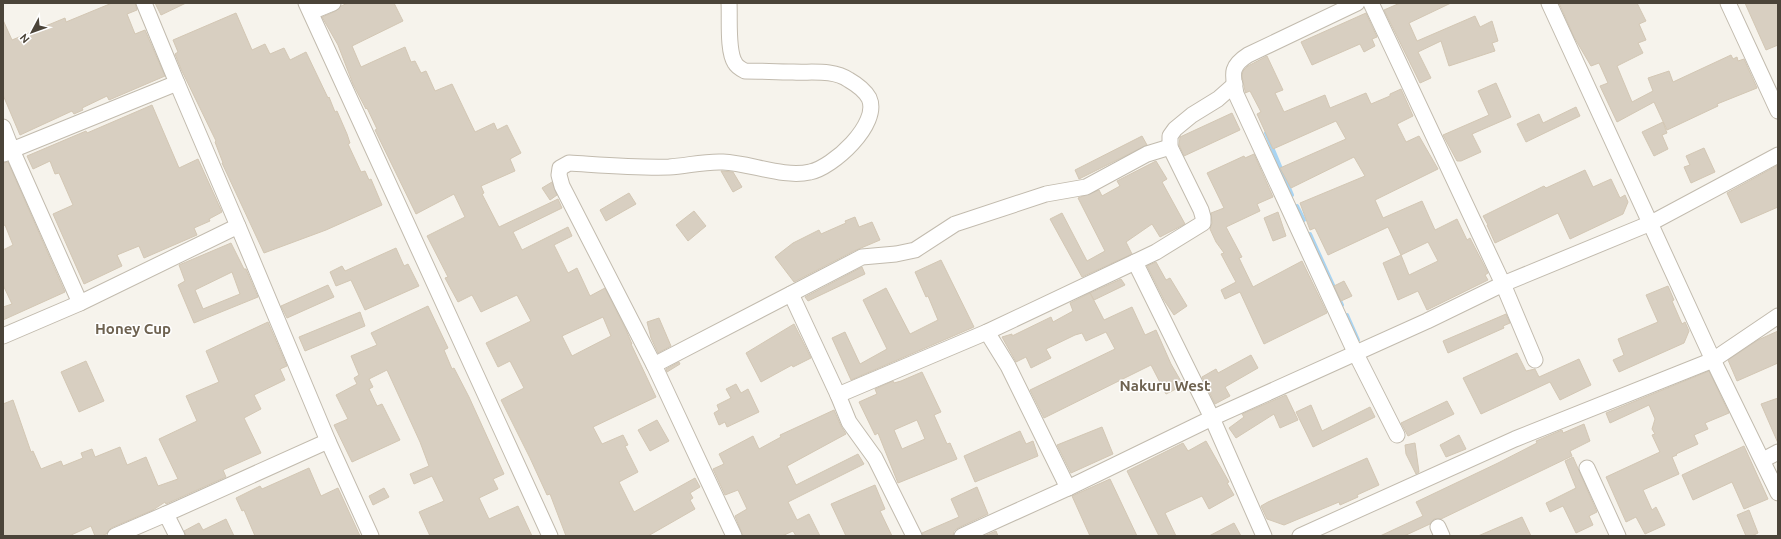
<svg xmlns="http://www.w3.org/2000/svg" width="1781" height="539" viewBox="0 0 1781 539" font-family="Ubuntu,sans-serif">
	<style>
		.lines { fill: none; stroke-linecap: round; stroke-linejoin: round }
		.stream { stroke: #a9d4f2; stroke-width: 4 }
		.building { fill: #d8cfc1; stroke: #d3c7b4; fill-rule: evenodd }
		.minor-casing { stroke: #c2bbae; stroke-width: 17 }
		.minor { stroke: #fff; stroke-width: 15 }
		.labels { text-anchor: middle; stroke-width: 3; stroke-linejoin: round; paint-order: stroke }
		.quarter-label { font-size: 15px; font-weight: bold; fill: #6e6250; stroke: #fff }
	</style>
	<rect width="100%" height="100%" fill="#f6f3ec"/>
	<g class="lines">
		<g class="stream">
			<path d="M1266 133 1292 195"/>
			<path d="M1297 206 1304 220"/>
			<path d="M1310 234 1342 305"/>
			<path d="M1347 315 1358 340"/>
		</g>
	</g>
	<g class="building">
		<path d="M112 3H135L137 10 127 14 135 34 145 30 165 76 109 100 107 96 82 108 83 110 74 114 72 111 20 135 3 95V20L12 40 65 18 66 22Z"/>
		<path d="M155 3H186L161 15Z"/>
		<path d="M348 3H394L403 21 352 46 361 67 405 47 411 62 415 61 421 73 426 71 435 91 452 84 475 132 494 123 497 130 507 125 521 153 510 159 515 171 481 186 484 193 482 194 499 227 558 199 562 208 513 232 522 250 568 227 572 236 554 245 568 273 577 268 590 296 605 288 626 330 632 344H631L656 397 593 427 602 444 623 435 628 445 625 446 638 472 619 482 634 512 695 478 700 487 690 493 693 498 690 500 695 509 648 536H566L550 494 547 495 530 458 501 400 524 388 510 361 498 367 486 343 531 321 517 295 481 312 472 295 458 302 445 278 448 277 427 236 465 217 454 194 416 214 375 130 377 129 367 108 366 109 353 84 338 45 322 17 336 11 341 6ZM603 317 611 336 572 356 562 336Z"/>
		<path d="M1400 3H1451L1409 23 1417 41 1475 16 1480 27 1492 21 1498 41 1492 43 1495 51 1449 66 1441 41 1418 52 1431 78 1420 83 1384 10Z"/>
		<path d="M1559 3H1637L1646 21 1639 24 1646 40 1638 43 1643 53 1617 66 1632 102 1653 91 1648 78 1669 71 1673 82 1731 55 1733 59 1737 57 1738 61 1744 59 1757 88 1717 104 1718 106 1667 130 1654 102 1617 122 1600 86 1608 83 1599 63 1591 66 1574 37Z"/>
		<path d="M1745 3H1778V45L1766 50Z"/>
		<path d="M236 13 252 50 265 44 270 54 284 48 290 60 306 52 328 98 329 97 335 112 337 111 347 134 350 143 348 144 361 172 365 171 369 180 371 179 382 205 326 230 264 253 222 163H223L215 142 216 141 181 69 175 54 178 52 173 40Z"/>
		<path d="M1366 13 1377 37 1372 39 1375 46 1364 52 1360 44 1312 65 1301 42Z"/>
		<path d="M1267 56 1283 90 1275 93 1284 112 1325 95 1330 108 1366 93 1371 104 1390 96V94L1401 89 1413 116 1397 124 1406 142 1419 136 1438 169 1375 200 1383 218 1422 201 1435 230 1457 219 1467 240 1470 238 1488 273 1485 275 1488 280 1427 310 1418 291 1398 300 1383 263 1401 255 1409 275 1438 261 1428 242 1401 255 1388 227 1328 255 1315 228 1310 230 1300 203 1365 176 1354 157 1291 188 1280 168 1346 139 1336 121 1273 149 1257 114 1261 112 1250 91 1245 93V91L1242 76 1243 71 1248 66Z"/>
		<path d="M1496 83 1511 117 1472 134 1481 152 1461 161H1457L1443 135 1489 115 1478 91Z"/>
		<path d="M152 105 179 168 198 159 222 212 209 219 210 221 194 228 197 235 144 258 139 246 117 255 122 266 84 284 53 214 73 205 59 173 55 174 50 161 33 169 27 156 86 131 87 133Z"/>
		<path d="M1576 107 1580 116 1526 142 1517 124 1539 114 1543 123Z"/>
		<path d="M1232 113 1240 130 1184 156 1179 145 1180 137Z"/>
		<path d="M1663 122 1667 133 1662 135 1668 149 1654 156 1642 132Z"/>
		<path d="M1142 136 1147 145 1079 179 1075 170Z"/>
		<path d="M1704 148 1715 172 1691 183 1684 167 1690 165 1686 156Z"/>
		<path d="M1254 154 1273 197 1257 204 1260 211 1226 227 1242 257 1239 258 1253 287 1302 261 1327 313 1264 344 1240 292 1225 299 1221 290 1236 282 1221 254 1224 253 1216 242 1210 229 1212 223 1211 213 1224 208 1207 173 1244 156 1245 158Z"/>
		<path d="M1156 161 1167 179 1162 182 1185 224 1160 237 1152 224 1126 242 1132 254 1082 277 1050 219 1062 213 1087 261 1105 251 1078 198 1099 190 1102 196 1120 186 1117 181Z"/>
		<path d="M8 162 65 292 3 320V307L12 304 3 285V250L13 245 5 225 3 226V163Z"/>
		<path d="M1778 165V207L1741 223 1727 193Z"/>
		<path d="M1585 170 1593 187 1611 179 1620 198 1625 195 1628 202 1623 214 1570 239 1558 213 1495 243 1487 225H1488L1483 216 1544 186 1546 188Z"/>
		<path d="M721 171 733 172 742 187 733 192Z"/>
		<path d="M552 182 557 195 550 200 542 188Z"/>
		<path d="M629 193 636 204 606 221 600 210Z"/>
		<path d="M694 211 706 226 688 241 676 225Z"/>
		<path d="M1278 212 1286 236 1273 241 1264 218Z"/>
		<path d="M855 217 859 227 872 222 880 240 854 251 794 282 775 257 793 243 819 230 821 234 846 223 845 221Z"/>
		<path d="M231 243 244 269H246L258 297 194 323 178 285 185 281 179 265ZM232 272 240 294 203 309 195 290Z"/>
		<path d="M396 248 404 266 408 264 419 286 365 310 351 280 336 286 330 272 342 266 345 271Z"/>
		<path d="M941 260 974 327 851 380 832 338 845 332 860 364 887 349 863 300 886 288 910 334 938 320 928 296 926 297 915 272Z"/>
		<path d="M1156 262 1166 280 1170 278 1187 306 1174 315 1164 300 1147 266Z"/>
		<path d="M862 267 865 274 808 301 805 297Z"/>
		<path d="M1121 279 1125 285 1094 300 1090 293Z"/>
		<path d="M1344 281 1352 296 1341 301 1334 286Z"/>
		<path d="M328 285 334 297 287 318 281 306Z"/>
		<path d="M1668 286 1674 300 1672 301 1682 324 1685 322 1689 331 1684 343 1619 372 1613 360 1624 355 1618 339 1658 322 1646 295Z"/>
		<path d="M1090 293 1104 320 1132 307 1145 335 1156 330 1171 364 1182 383 1176 387V389L1166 394 1151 365 1044 418 1030 390 1115 349 1106 332 1086 341 1082 333 1075 335 1046 349 1051 358 1031 368 1026 357 1016 362 1002 337 1012 334V336L1051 317 1053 322 1073 311 1070 303Z"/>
		<path d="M428 306 448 348 444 350 452 369 454 368 469 397 504 474 493 479 498 489 479 498 489 519 518 506 532 536H430L419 512 444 501 432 476 414 484 410 474 429 466 420 442 387 370 369 379 373 387 369 389 377 406 382 404 400 440 352 462 334 425 348 419 336 395 357 384 354 378 359 375 351 356 377 345 371 333Z"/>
		<path d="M360 312 365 326 305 351 299 337Z"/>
		<path d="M1506 314 1510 323 1503 326 1504 328 1448 353 1443 341Z"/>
		<path d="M659 318 671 346 658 353 651 338 647 322Z"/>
		<path d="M268 322 287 366 280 369 285 380 254 395 261 409 244 418 261 453 223 470 226 477 166 504 165 502 153 510 111 528 106 534 102 536H95L91 526 69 536H3V404L13 400 31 452 33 451 41 469 61 461 63 466 83 458 81 453 92 449 95 457 120 447 127 465 146 457 158 486 178 479 159 439 197 421 186 396 219 382 206 351Z"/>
		<path d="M794 324 811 358 793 367 792 365 761 382 746 353Z"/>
		<path d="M1778 331V363L1737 381 1728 360 1758 340Z"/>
		<path d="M1517 353 1526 371 1535 369 1539 377 1579 359 1591 385 1560 400 1550 382 1481 414 1463 378Z"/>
		<path d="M1251 355 1258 368 1225 387 1230 396 1215 404 1202 377 1216 369 1218 373Z"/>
		<path d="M86 361 104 401 79 412 61 372Z"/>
		<path d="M679 362 680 364 667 372 666 369Z"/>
		<path d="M1709 371 1729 413 1705 423 1708 429 1694 435 1698 444 1676 454 1677 455 1672 457 1679 474 1643 490 1652 510 1656 507 1665 525 1645 534 1636 517 1626 522 1606 477 1660 452 1652 435 1655 434 1652 429 1655 419 1649 405 1610 423 1606 413Z"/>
		<path d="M922 372 941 412 934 415 947 444 950 443 957 459 898 483 878 433 875 435 859 402 877 394 875 389 893 381 894 383 901 381ZM917 420 925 439 902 449 894 430Z"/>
		<path d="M736 384 741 393 748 389 759 412 727 427 725 422 719 425 714 413 719 410 717 405 731 398 726 389Z"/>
		<path d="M1286 395 1298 420 1280 428 1274 414 1236 438 1229 428 1244 417 1242 414Z"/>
		<path d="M1778 398V443L1761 404Z"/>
		<path d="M1447 401 1454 414 1408 436 1401 423Z"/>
		<path d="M1311 405 1322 431 1370 407 1375 417 1313 447 1296 412Z"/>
		<path d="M834 410 841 426 846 434 787 466 796 485 858 454 864 464 788 502 797 520 809 514 820 536H796L793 531 782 536H743L735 516 747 509 738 490 725 495 713 469 724 464 719 454 753 436 759 449 781 437 780 435Z"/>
		<path d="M657 420 669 441 650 451 638 430Z"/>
		<path d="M1584 424 1590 441 1570 451 1572 456 1441 519H1434L1430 524 1404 536H1380L1423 516 1416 502 1498 463 1537 443 1536 441 1562 430 1563 433Z"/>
		<path d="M1102 427 1113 454 1071 473 1057 445Z"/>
		<path d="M1020 431 1026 444 1033 441 1038 456 975 482 964 456Z"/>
		<path d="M1459 435 1466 449 1446 457 1440 445Z"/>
		<path d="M1206 441 1229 482 1227 483 1234 495 1209 509 1202 496 1165 513 1176 536H1159L1127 471 1183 443 1188 451Z"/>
		<path d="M1415 443 1419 472 1416 474 1406 454 1405 445Z"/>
		<path d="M1744 446 1768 499 1744 509 1732 482 1693 500 1682 475Z"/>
		<path d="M1573 457 1597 512 1589 516 1593 525 1576 533 1563 506 1550 512 1546 503 1576 488 1565 461Z"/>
		<path d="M1367 458 1379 485 1357 495 1358 497 1340 505 1339 502 1284 525 1267 519 1261 506 1268 502Z"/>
		<path d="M309 468 321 496 338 488 360 536H255L244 510 242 511 236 498 260 486 262 489Z"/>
		<path d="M1110 479 1137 536H1090L1072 496Z"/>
		<path d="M875 485 885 509 880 511 892 536H846L831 504Z"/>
		<path d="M977 487 988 514 958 528 954 531 953 536H923L922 533 959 517 951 499Z"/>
		<path d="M384 488 389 497 373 505 369 496Z"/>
		<path d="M1749 510 1758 533 1752 536H1746L1737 515Z"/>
		<path d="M1522 517 1531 536H1478Z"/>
		<path d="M226 519 234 536H186L184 531 199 523 203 530Z"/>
		<path d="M1234 523 1241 536H1209Z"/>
		<path d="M996 531 998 536H984Z"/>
	</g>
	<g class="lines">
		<g class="minor-casing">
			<g id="minor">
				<path d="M306 3 550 536"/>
				<path d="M729 3C730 18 727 51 735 63 737 67 741 69 745 71 761 71 777 72 793 72 811 73 833 69 849 80 856 84 865 91 869 98 881 124 832 168 810 172 783 178 750 163 723 162 704 161 687 166 669 167 636 168 602 165 569 163L560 168 559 175 562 186 654 365 734 536"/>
				<path d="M1357 3 1248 55C1229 67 1233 75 1236 94L1355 352 1397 435"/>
				<path d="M1371 3 1503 284 1535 360"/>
				<path d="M1549 3 1713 360 1778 493"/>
				<path d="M1728 3 1778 111"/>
				<path d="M311 12 333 3"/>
				<path d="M177 83 238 226"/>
				<path d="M3 127 12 150 177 83 144 3"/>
				<path d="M4 154 12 150 80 303"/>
				<path d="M791 294 838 395"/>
				<path d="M987 332 1135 262"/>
				<path d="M3 336 80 303 238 226 328 441 371 536"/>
				<path d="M654 365 862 257 896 254 915 250 955 224 1046 194 1086 187 1147 154 1170 147"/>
				<path d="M1763 460 1778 452"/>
				<path d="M1587 468 1618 536"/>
				<path d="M166 514 328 441"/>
				<path d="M1438 527 1442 536"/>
				<path d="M115 536 166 514 177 536"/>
				<path d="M914 536 875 458 849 422 838 395 987 332 1008 366 1068 488"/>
				<path d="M962 536 1068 488 1212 418 1135 262 1156 252 1203 223V217L1201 210 1170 147V136L1175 129 1192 115 1218 99 1235 84"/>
				<path d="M1264 536 1212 418 1427 321 1503 284 1651 223 1778 155"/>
				<path d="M1300 536 1515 439 1713 360 1778 316"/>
			</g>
		</g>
		<use href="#minor" class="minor"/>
	</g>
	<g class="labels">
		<g class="quarter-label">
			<text x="133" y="334">Honey Cup</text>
			<text x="1165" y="391">Nakuru West</text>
		</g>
	</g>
	<rect width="1781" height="539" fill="none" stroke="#4b4439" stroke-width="8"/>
	<g transform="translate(32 32) rotate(229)" stroke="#ffffff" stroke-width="3" paint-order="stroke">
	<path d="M0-3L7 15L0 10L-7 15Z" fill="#4b4439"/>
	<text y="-6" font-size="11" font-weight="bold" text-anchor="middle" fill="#4b4439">N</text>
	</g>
</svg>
